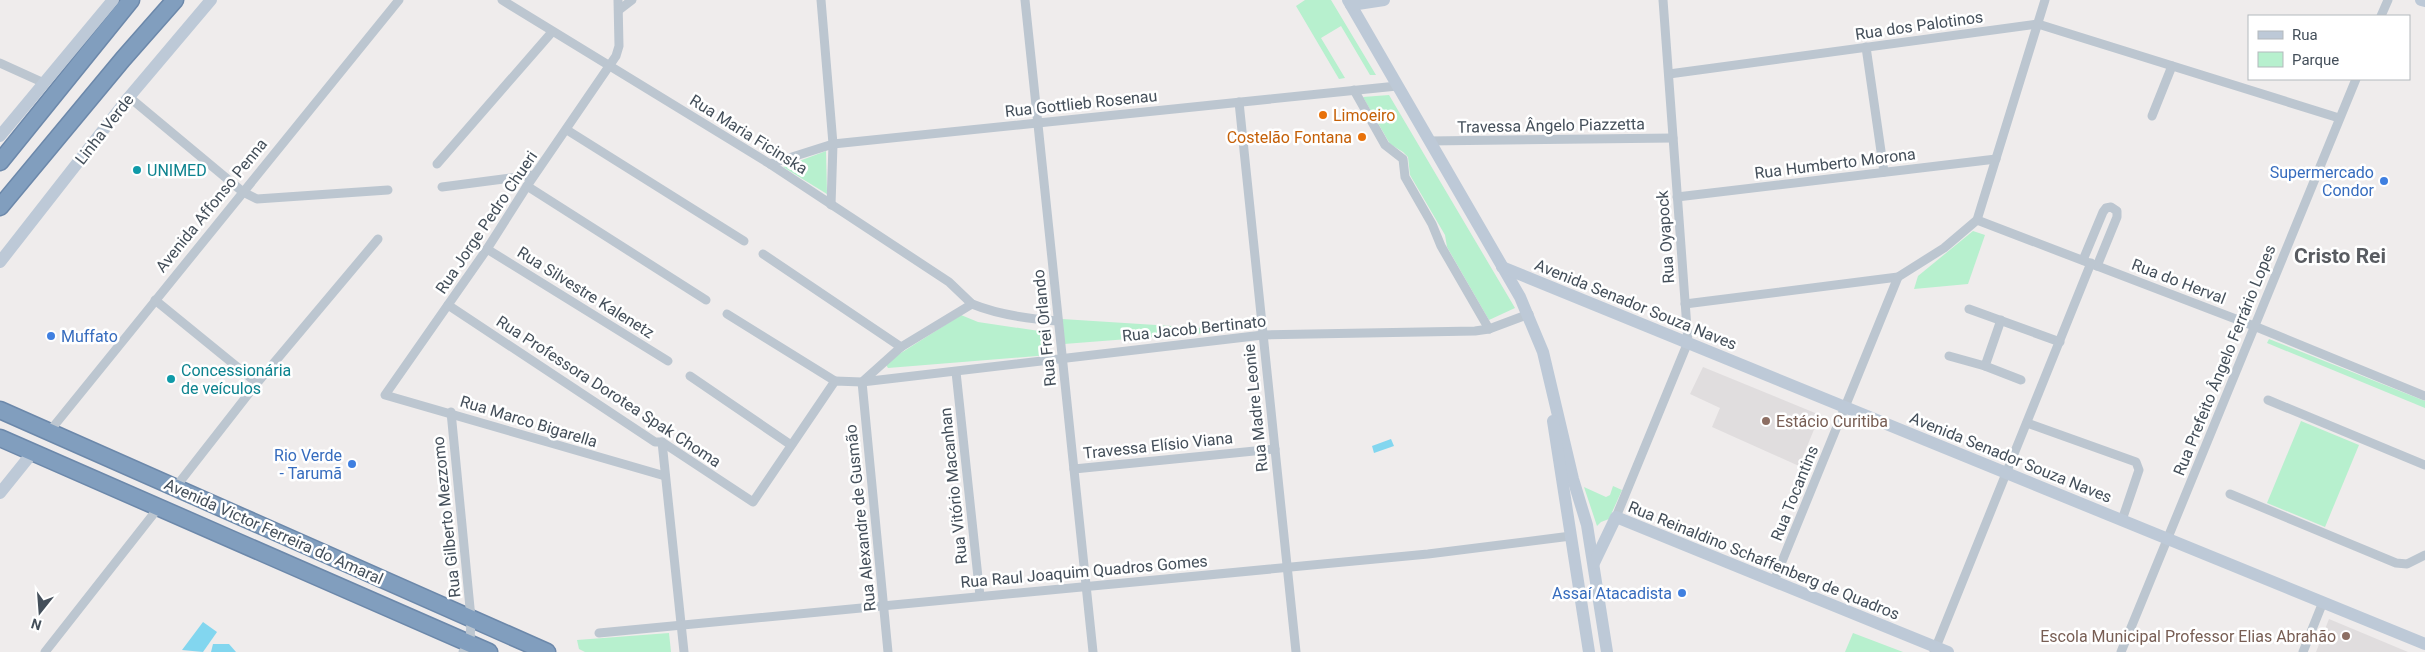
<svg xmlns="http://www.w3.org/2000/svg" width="2425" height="652" viewBox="0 0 2425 652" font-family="Roboto,sans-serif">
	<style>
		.education { fill: #e0ddde }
		.green { fill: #b7f0ce }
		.water { fill: #82d6ef }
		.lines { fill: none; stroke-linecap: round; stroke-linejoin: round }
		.highway-casing { stroke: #6c88aa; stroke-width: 19 }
		.street { stroke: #bcc6d0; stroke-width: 9 }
		.secondary { stroke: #bdc9d7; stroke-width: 12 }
		.highway { stroke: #819ebe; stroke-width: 16 }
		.food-dot { fill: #e8710a; stroke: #fff; stroke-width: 2 }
		.culture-dot { fill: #0f9aa8; stroke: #fff; stroke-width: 2 }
		.shop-dot { fill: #3f7fe0; stroke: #fff; stroke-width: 2 }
		.education-dot { fill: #8d6e63; stroke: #fff; stroke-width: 2 }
		.labels { text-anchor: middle; stroke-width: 5; stroke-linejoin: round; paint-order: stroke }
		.street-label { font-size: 16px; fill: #444f5a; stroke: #fff }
		.food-label { font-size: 16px; fill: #c56008; stroke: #fff; text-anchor: start }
		.culture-label { font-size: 16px; fill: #0d838f; stroke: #fff; text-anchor: start }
		.shop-label { font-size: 16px; fill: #366cbe; stroke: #fff; text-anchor: end }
		.education-label { font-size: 16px; fill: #785e54; stroke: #fff; text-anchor: start }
		.district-label { font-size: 21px; font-weight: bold; fill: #595c61; stroke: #fff }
	</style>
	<rect width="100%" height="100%" fill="#efecec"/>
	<g class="education">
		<path d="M1703 367 1820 415 1799 466 1712 427 1720 408 1690 394Z"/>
		<path d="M2329 619 2408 652H2316Z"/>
	</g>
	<g class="green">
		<path d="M1305 0H1331L1376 75H1370L1341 26 1321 38 1345 78 1339 79 1296 6Z"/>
		<path d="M1389 95 1515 308 1489 320 1447 247 1445 235 1410 175 1408 157 1403 152 1390 144 1363 97Z"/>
		<path d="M826 151 827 194 783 167Z"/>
		<path d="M1973 231 1985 235 1968 284 1914 289 1918 276Z"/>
		<path d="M961 315 978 322 1046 332 1049 355 888 368 885 363Z"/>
		<path d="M1062 319 1203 328 1205 333 1064 344Z"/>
		<path d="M2269 339 2425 401V408L2267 343Z"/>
		<path d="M2301 421 2359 445 2325 527 2267 503Z"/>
		<path d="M1613 486 1622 490 1609 519 1601 522 1597 526 1584 487 1606 497 1610 495Z"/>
		<path d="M669 633 671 652H585L579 649 577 640Z"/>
		<path d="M1853 633 1903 652H1845Z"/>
	</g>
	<g class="water">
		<path d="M1391 439 1394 446 1374 453 1372 446Z"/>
		<path d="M203 622 217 632 203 652 182 650Z"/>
		<path d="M213 644H229L236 652H211Z"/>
	</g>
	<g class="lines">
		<g class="highway-casing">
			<g id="highway">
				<path d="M0 162 131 0"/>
				<path d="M0 207 123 59 175 0"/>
				<path d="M0 410 547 652"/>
				<path d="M0 438 489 652"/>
			</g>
		</g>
		<g class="street">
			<path d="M502 0 770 164 949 282 972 304"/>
			<path d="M618 0 619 46 616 56 527 186 487 249 385 395 665 476"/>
			<path d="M821 0 833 144 831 205"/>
			<path d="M1025 0 1093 652"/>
			<path d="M619 10 632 0"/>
			<path d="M2381 16 2388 0"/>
			<path d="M1866 47 1884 172"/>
			<path d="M0 63 44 83"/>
			<path d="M1669 74 2038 24 2339 118"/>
			<path d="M1354 90 1385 145 1403 159 1405 177 1432 224 1441 246 1489 329"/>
			<path d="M129 97 243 192 257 199 388 190"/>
			<path d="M1239 102 1296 652"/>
			<path d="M2152 116 2172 66"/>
			<path d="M567 130 744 241"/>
			<path d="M1429 141 1673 138"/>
			<path d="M437 164 552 32"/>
			<path d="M770 164 833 144 1397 86"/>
			<path d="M527 186 706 300"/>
			<path d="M442 187 534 175"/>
			<path d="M1677 197 1996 159"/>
			<path d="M1977 220 2254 326 2425 396"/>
			<path d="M487 249 668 361"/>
			<path d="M763 254 901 347"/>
			<path d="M2083 260 2103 212 2106 208 2111 207 2117 211V217L2097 266"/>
			<path d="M155 300 257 383"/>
			<path d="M1685 304 1898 277 1944 248 1977 220 2045 0"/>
			<path d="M448 305 655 442H662L753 502 835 381 862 382 901 347 972 304C999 315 1029 319 1058 321"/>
			<path d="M1969 309 2060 342"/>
			<path d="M727 314 835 381"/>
			<path d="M2001 320 1985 366 2021 380"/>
			<path d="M1949 356 1985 366"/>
			<path d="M956 372 980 596"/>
			<path d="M690 376 791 445"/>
			<path d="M2268 400 2425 465"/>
			<path d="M451 412 471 618 470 644 463 652"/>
			<path d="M2027 423 2136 462 2139 470 2122 520"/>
			<path d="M49 432 399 0"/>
			<path d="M662 442 684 652"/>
			<path d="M1074 469 1275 449"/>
			<path d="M175 488 257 383 378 239"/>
			<path d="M2230 494 2396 563 2407 564 2425 555"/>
			<path d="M1616 517 1688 342 1663 0"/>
			<path d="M1774 581 1898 277"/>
			<path d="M599 633 1428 554 1571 536"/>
			<path d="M45 652 159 507"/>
			<path d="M888 652 862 382 1263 335 1475 331 1489 329 1529 314"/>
			<path d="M1934 652 2091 263"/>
			<path d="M2121 652 2356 79"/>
			<path d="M2303 652 2323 602"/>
		</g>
		<g class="secondary">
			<path d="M1348 0 1520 297 1543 352 1573 479 1587 525 1607 652"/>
			<path d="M2421 0 2425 1"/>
			<path d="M1351 5 1384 0"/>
			<path d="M0 136 113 0"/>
			<path d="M0 262 129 97 211 0"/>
			<path d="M1502 267 2425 644"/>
			<path d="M1553 421 1589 652"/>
			<path d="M0 493 33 452"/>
			<path d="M1594 563 1616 517 1948 652"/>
		</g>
		<use href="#highway" class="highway"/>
	</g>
	<g class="food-dot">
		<circle cx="1323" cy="115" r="5"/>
		<circle cx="1362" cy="137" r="5"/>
	</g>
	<g class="culture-dot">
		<circle cx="137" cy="170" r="5"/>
		<circle cx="171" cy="379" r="5"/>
	</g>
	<g class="shop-dot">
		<circle cx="2384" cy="181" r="5"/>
		<circle cx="51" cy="336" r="5"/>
		<circle cx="352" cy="464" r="5"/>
		<circle cx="1682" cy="593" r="5"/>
	</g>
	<g class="education-dot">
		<circle cx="1766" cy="421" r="5"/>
		<circle cx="2346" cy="636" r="5"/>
	</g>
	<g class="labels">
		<g class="street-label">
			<text transform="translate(1919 25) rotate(-8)" y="6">Rua dos Palotinos</text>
			<text transform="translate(1081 103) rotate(-6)" y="6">Rua Gottlieb Rosenau</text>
			<text transform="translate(1551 125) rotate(-1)" y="6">Travessa Ângelo Piazzetta</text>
			<text transform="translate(104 129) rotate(-52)" y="6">Linha Verde</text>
			<text transform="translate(749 134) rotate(32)" y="6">Rua Maria Ficinska</text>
			<text transform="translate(1835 163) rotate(-7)" y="6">Rua Humberto Morona</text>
			<text transform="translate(211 205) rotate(-51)" y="6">Avenida Affonso Penna</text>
			<text transform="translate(486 222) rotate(-56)" y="6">Rua Jorge Pedro Chueri</text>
			<text transform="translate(1665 237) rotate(-94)" y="6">Rua Oyapock</text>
			<text transform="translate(2179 281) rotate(21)" y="6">Rua do Herval</text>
			<text transform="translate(586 292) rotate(32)" y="6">Rua Silvestre Kalenetz</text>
			<text transform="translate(1636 304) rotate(22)" y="6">Avenida Senador Souza Naves</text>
			<text transform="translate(1044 328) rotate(-96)" y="6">Rua Frei Orlando</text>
			<text transform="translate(1194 328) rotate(-6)" y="6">Rua Jacob Bertinato</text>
			<text transform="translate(2224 360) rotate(-68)" y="6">Rua Prefeito Ângelo Ferrário Lopes</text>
			<text transform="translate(609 391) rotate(33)" y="6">Rua Professora Dorotea Spak Choma</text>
			<text transform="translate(1255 408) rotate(-96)" y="6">Rua Madre Leonie</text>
			<text transform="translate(529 421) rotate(17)" y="6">Rua Marco Bigarella</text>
			<text transform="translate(1158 445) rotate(-6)" y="6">Travessa Elísio Viana</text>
			<text transform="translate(2011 457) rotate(22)" y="6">Avenida Senador Souza Naves</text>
			<text transform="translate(953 486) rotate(-96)" y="6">Rua Vitório Macanhan</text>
			<text transform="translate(1794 493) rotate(-68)" y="6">Rua Tocantins</text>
			<text transform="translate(446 517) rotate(-96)" y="6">Rua Gilberto Mezzomo</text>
			<text transform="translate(860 518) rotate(-96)" y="6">Rua Alexandre de Gusmão</text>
			<text transform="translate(274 531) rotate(24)" y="6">Avenida Victor Ferreira do Amaral</text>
			<text transform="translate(1764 560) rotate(22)" y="6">Rua Reinaldino Schaffenberg de Quadros</text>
			<text transform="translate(1084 571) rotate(-5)" y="6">Rua Raul Joaquim Quadros Gomes</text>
		</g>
		<g class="food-label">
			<text x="1333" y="121">Limoeiro</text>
			<text x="1352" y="143" text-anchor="end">Costelão Fontana</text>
		</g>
		<g class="culture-label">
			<text x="147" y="176">UNIMED</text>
			<text x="181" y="376">Concessionária<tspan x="181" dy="18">de veículos</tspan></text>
		</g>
		<g class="shop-label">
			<text x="2374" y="178">Supermercado<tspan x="2374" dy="18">Condor</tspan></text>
			<text x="61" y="342" text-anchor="start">Muffato</text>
			<text x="342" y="461">Rio Verde<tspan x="342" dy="18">- Tarumã</tspan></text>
			<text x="1672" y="599">Assaí Atacadista</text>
		</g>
		<g class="education-label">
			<text x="1776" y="427">Estácio Curitiba</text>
			<text x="2336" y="642" text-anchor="end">Escola Municipal Professor Elias Abrahão</text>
		</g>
		<g class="district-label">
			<text x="2340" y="263">Cristo Rei</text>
		</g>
	</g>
	<rect x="2248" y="15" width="162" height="65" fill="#ffffff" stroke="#b4b9bd"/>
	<rect x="2258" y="31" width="25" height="8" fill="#bdc9d7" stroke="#b4b9bd"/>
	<text x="2292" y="40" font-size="15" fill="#444f5a">Rua</text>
	<rect x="2258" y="52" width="25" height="15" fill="#b7f0ce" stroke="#b4b9bd"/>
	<text x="2292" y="65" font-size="15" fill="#444f5a">Parque</text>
	<g transform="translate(40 612) rotate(197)" stroke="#ffffff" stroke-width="4" paint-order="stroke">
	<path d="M0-4L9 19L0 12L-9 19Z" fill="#444f5a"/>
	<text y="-8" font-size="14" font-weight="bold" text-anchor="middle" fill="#444f5a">N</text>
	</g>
</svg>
